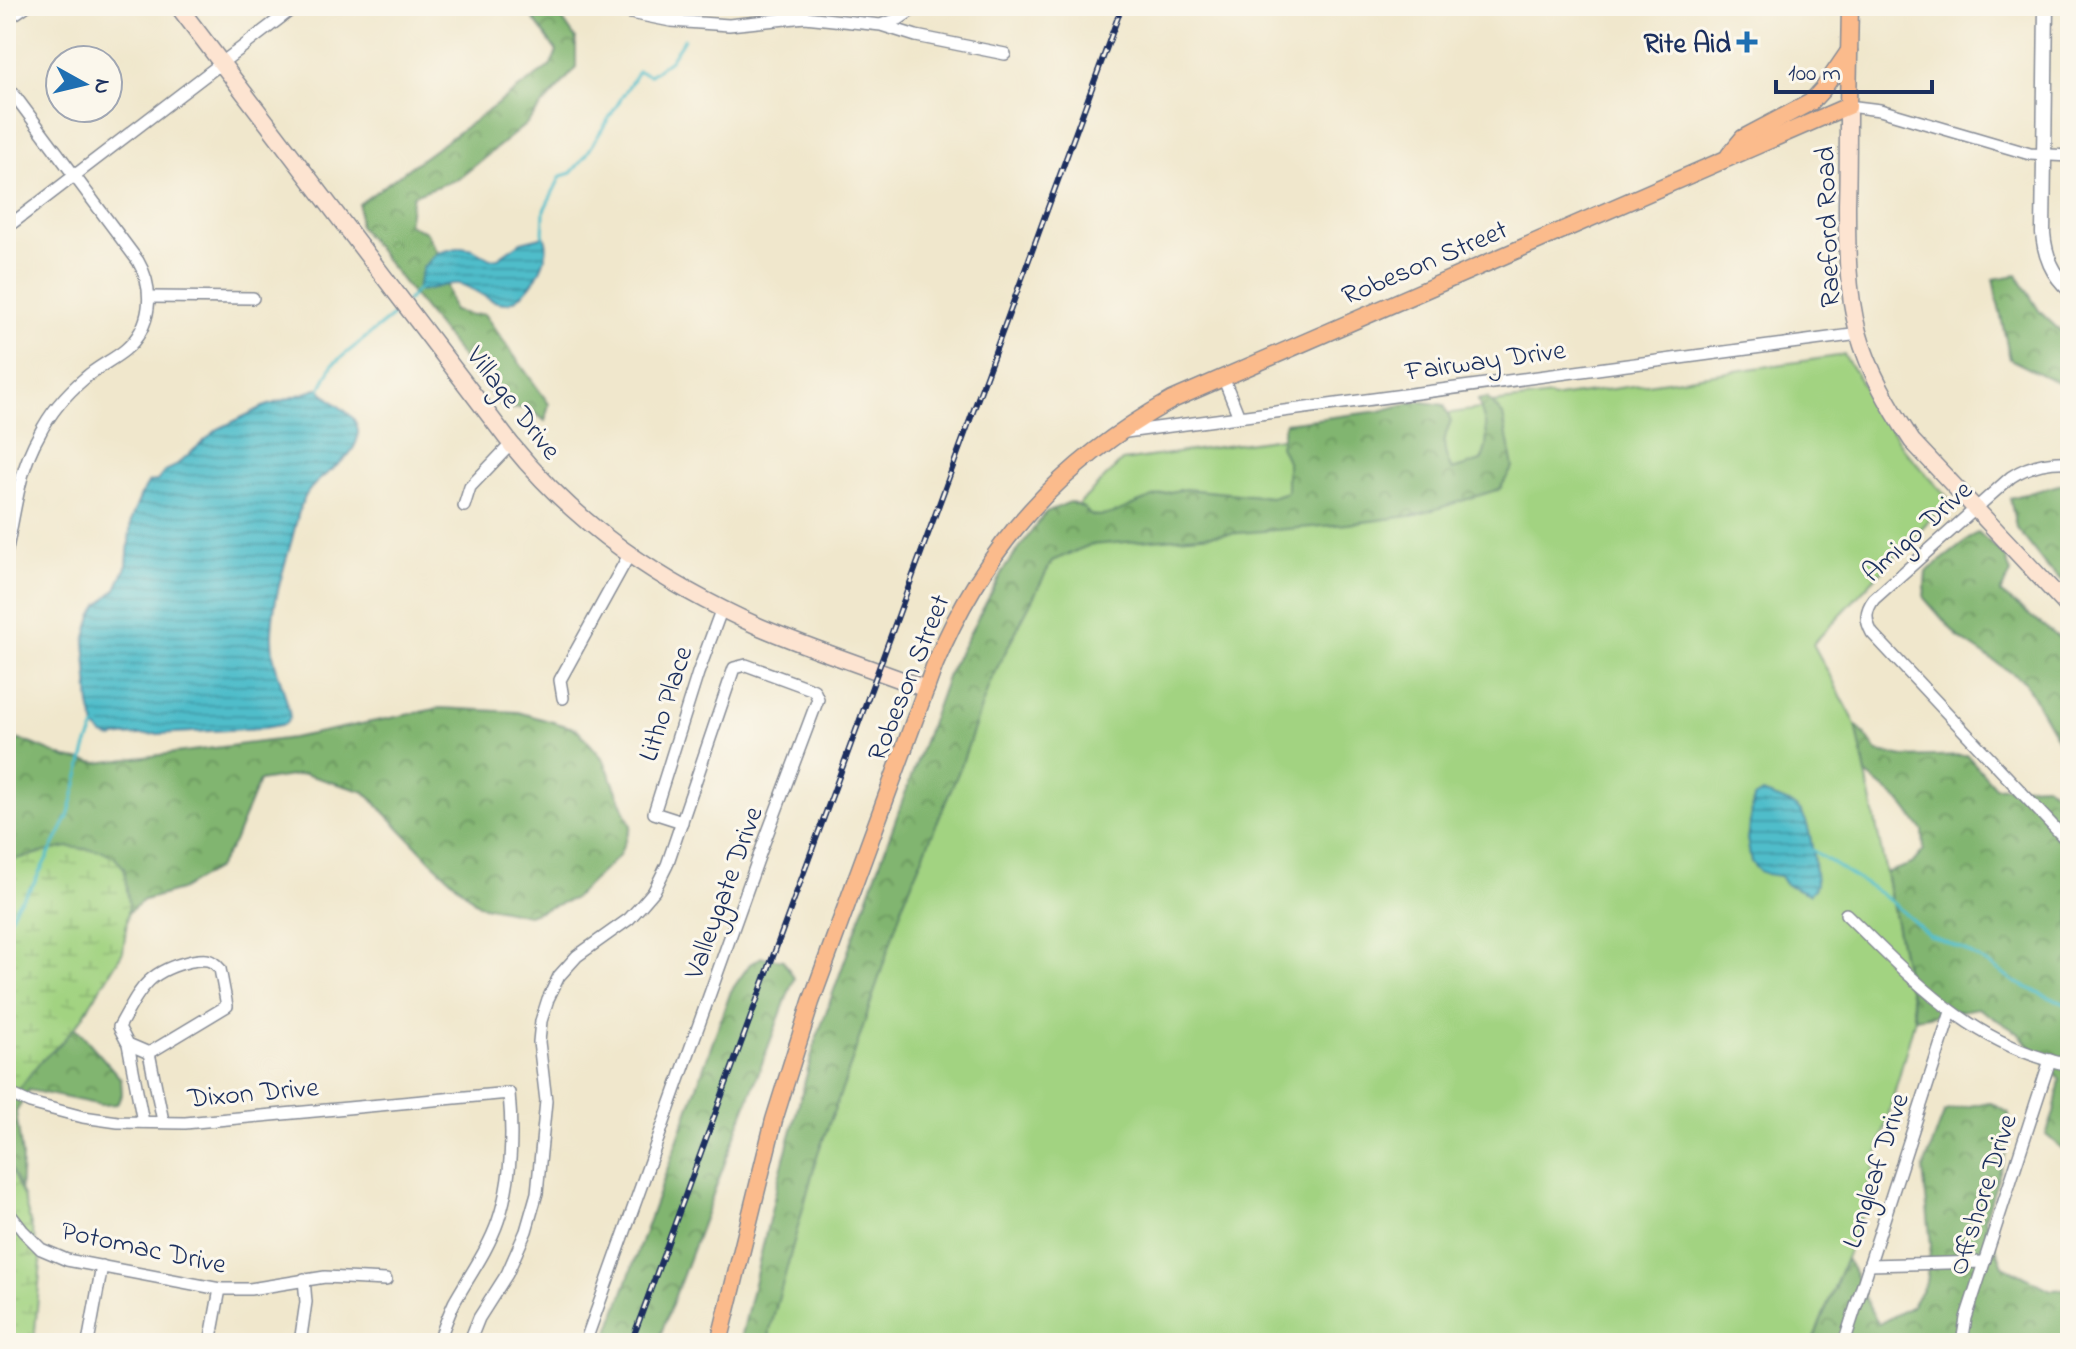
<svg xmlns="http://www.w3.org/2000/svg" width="2076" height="1349" viewBox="0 0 2076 1349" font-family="'Indie Flower',sans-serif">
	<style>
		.grass { fill: #a2d381; stroke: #5e8170; stroke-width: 2 }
		.forest { fill: url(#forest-crowns); stroke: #4e7266; stroke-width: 2 }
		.wetland { fill: url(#wetland-marsh); stroke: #5e8170; stroke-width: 2 }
		.water { fill: url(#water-rules); stroke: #367694; stroke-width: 2 }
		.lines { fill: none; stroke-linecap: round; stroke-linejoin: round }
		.stream { stroke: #50bdca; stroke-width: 3 }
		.minor-casing { stroke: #868b95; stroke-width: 14 }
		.tertiary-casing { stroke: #868b95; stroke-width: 17 }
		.secondary-casing { stroke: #868b95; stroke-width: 19 }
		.primary-casing { stroke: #868b95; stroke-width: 19 }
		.minor { stroke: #fff; stroke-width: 11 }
		.tertiary { stroke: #fff; stroke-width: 14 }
		.secondary { stroke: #fde4d1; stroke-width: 16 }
		.primary { stroke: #fbbb8c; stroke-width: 16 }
		.rail-casing { stroke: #1b2f5e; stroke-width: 6 }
		.rail { stroke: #fbf7ec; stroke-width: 3; stroke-dasharray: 9; stroke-linecap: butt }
		.poi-dot { fill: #1f6fb2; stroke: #fbf7ec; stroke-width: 3 }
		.labels { text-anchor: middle; stroke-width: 6; stroke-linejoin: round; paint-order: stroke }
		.poi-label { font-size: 28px; font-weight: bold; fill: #1b2f5e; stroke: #fbf7ec; text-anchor: end }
		.street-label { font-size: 28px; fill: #1b2f5e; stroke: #fbf7ec }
	</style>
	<defs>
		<pattern id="forest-crowns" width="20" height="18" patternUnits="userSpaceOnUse" patternTransform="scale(2)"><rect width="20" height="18" fill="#81b56f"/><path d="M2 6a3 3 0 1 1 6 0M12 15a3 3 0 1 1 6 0" fill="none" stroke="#69945e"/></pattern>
		<pattern id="wetland-marsh" width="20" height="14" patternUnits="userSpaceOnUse" patternTransform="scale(2)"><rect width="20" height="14" fill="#a2d381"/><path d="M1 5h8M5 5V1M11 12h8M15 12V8" fill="none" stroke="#8bb572"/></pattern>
		<pattern id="water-rules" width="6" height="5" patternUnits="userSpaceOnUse" patternTransform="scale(2)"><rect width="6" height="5" fill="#50bdca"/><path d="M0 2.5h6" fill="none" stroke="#429aa7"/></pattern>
	</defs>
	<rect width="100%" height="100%" fill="#fbf7ec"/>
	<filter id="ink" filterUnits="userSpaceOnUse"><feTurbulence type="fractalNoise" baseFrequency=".0125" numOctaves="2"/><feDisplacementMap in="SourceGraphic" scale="16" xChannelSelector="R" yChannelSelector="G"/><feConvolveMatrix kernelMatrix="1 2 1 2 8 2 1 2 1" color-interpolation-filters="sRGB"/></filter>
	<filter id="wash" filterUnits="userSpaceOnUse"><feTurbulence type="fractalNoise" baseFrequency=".006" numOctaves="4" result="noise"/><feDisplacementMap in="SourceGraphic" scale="32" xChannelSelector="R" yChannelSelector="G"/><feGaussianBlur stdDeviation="1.8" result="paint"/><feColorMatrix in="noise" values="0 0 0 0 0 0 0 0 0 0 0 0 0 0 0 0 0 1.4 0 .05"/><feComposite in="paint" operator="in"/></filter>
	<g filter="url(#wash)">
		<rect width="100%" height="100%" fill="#f0e7cc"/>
		<path class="grass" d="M1844 355 1903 448 1949 499 1813 644 1856 724 1915 1018 1856 1233 1812 1343H759L833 1027 1022 561 1122 461 1493 407V403L1550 396 1551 398Z"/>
		<g class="forest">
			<path d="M554 7 576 39V68L525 125 458 179 413 195 408 224 426 232 441 260 453 311 472 315 484 314 549 404 545 421 529 408 503 409 359 226V204L550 66 557 52 533 18 536 10Z"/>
			<path d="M2017 275 2040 312 2070 340V389L2010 359 1993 279Z"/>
			<path d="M1487 398 1503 415 1513 467 1500 489 1417 515 1348 524 1090 545 1052 561 990 682 961 766 904 901 846 1079 818 1153 770 1330 769 1343H740L779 1177 816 1040 949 672 1004 569 1046 512 1070 502 1084 508 1090 515C1108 519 1124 508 1140 502 1155 496 1170 491 1185 489L1271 497 1287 492V461L1280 446 1285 423 1380 411 1417 401 1444 405 1451 421C1442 440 1442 451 1452 470L1481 461C1492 438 1485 423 1478 400Z"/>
			<path d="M2070 482V587L2047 567 2016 527 2010 498Z"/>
			<path d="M1978 532 2005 556 2011 573 2000 593 2070 646V754L2060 744 2024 681 1959 638 1924 598 1926 572Z"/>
			<path d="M440 708 518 712 577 729 604 760 631 826 619 856 573 899 528 915 479 905 432 862 365 792 304 774 259 781 234 842 217 868 180 890 144 900 108 928 55 1013 81 1033 121 1079 122 1094 117 1104 101 1105 29 1090 16 1112 22 1156 18 1240 6 1343V736L33 744 66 758 98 763 292 738Z"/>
			<path d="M1856 724 1878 752 1904 757 1967 755 1995 787 2046 785 2070 803V1150H2064L2046 1135 2054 1113 2060 1079 2018 1033 1978 1008 1915 1018 1886 873 1912 864 1924 850 1923 831 1902 803 1866 774Z"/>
			<path d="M762 957 783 960 794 978 660 1336 657 1343H605L731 991 750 964Z"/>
			<path d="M1989 1102 2009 1113 2011 1136 1985 1219 2003 1266 2051 1290 2070 1289V1343H1812L1846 1259C1861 1279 1864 1304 1879 1324L1912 1306 1926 1282 1931 1245 1923 1170 1945 1111Z"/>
		</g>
		<g class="wetland">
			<path d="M68 847 103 851 115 858 124 868 129 905 123 952 80 1021 60 1044 38 1064 6 1106V860C27 859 46 850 68 847Z"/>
			<path d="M6 1159 23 1196 41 1262 34 1343H6Z"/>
		</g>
		<g class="water">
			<path d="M543 234C557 253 527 301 506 303 489 304 475 287 459 284 448 282 429 291 416 291L423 268 437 253 461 247 473 249 490 259 498 258 521 242 541 237Z"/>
			<path d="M320 388C330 406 358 411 358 433 358 459 321 472 308 492 299 505 296 524 292 539 282 576 268 614 273 653 276 675 288 696 290 718L285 724 264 728 122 736 111 738 103 735 95 727 90 705 85 641 92 616 97 607 116 589 127 565 131 519 141 495 149 482 157 481 165 471 174 467 218 429 263 407Z"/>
			<path d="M1762 793C1773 797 1789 801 1798 809 1812 820 1814 866 1816 884L1814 889 1809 894 1785 884 1780 876 1767 874 1759 871 1751 862 1747 839 1754 798Z"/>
		</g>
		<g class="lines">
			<g class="stream">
				<path d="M543 236 544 210 561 176 571 173 585 157 638 71 650 75 670 60 684 39"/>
				<path d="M407 301 418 289"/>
				<path d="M319 391 333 364 400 310"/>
				<path d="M1812 850 1887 898 1929 935 1962 949 2003 973 2014 982 2070 1006"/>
				<path d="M6 926 17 904 33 885 68 817 87 746 95 727 99 725"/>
			</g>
		</g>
	</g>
	<g filter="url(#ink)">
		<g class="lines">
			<g class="minor-casing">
				<g id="minor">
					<path d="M596 6 671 21 729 25 805 17 881 25 916 36 1005 54"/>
					<path d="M6 20 26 6"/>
					<path d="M883 24 899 19 918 6"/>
					<path d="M6 84 138 261C155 290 152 327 125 350 113 360 97 367 85 378 66 394 50 413 39 435 18 471 15 514 6 553"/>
					<path d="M1848 106 1880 110 2030 154 2070 156"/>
					<path d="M6 228 296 6"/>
					<path d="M149 297 253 298"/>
					<path d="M1223 377 1239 417"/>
					<path d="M1126 432 1859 334"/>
					<path d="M2070 462C2049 461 2029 465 2011 477L1874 599C1865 611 1865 620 1872 633L2070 844"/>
					<path d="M464 506 470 487 511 444"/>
					<path d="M563 698 560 680 629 555"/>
					<path d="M682 822 654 813 698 673 722 608"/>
					<path d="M1846 914C1914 980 1972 1046 2070 1065"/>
					<path d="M128 1044 149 1053 227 1006 220 969C211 958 205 959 192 961 146 971 140 990 119 1027L128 1044 143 1122"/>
					<path d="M149 1053 163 1121"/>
					<path d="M6 1092 30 1103 83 1117 118 1122 185 1123 509 1093C513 1136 512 1180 498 1221 488 1250 469 1276 454 1303 448 1316 443 1330 438 1343"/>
					<path d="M6 1209 23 1231 41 1249 67 1260 220 1289H250L325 1277 386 1280"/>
					<path d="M1869 1265 1984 1262"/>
					<path d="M88 1343 102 1266"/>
					<path d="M210 1343 220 1289"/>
					<path d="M300 1343 306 1302 304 1279"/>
					<path d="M469 1343 479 1318 507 1274 526 1231 537 1193 546 1101 539 1042 541 1021 548 999 559 976 577 956 629 919 641 906 654 891 667 865 734 668 746 665 814 690 818 699 762 848 585 1343"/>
					<path d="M1844 1343 1951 1012"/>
					<path d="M1962 1343 1966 1318 2050 1060"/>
				</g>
			</g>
			<g class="tertiary-casing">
				<path id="tertiary" d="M2046 6 2043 233C2045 256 2052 274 2070 290"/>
			</g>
			<g class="secondary-casing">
				<g id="secondary">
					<path d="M178 6 511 444C579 528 662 583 760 627 814 650 871 668 926 689"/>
					<path d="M1848 106C1848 139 1848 172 1847 204 1847 248 1847 290 1858 332 1869 372 1890 407 1912 441L2070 609"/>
				</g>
			</g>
			<g class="primary-casing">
				<g id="primary">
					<path d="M1729 155 1743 138 1811 102 1823 89 1849 51"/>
					<path d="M719 1343 774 1120 811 1002 935 664C984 546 1061 462 1172 400L1848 106 1850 6"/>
				</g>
			</g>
			<use href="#minor" class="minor"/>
			<use href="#tertiary" class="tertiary"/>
			<use href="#secondary" class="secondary"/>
			<use href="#primary" class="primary"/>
			<g class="rail-casing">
				<path id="rail" d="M631 1343 1122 6"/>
			</g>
			<use href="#rail" class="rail"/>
		</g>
	</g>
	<path class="poi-dot" d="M1743 30h8v8h8v8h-8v8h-8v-8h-8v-8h8z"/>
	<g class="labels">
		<g class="poi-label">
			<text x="1731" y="52">Rite Aid</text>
		</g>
		<g class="street-label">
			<text transform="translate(1826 227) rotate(-92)" y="10">Raeford Road</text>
			<text transform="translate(1424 261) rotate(-23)" y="10">Robeson Street</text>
			<text transform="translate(1485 359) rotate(-8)" y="10">Fairway Drive</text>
			<text transform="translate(515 402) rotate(52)" y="10">Village Drive</text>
			<text transform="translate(1916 530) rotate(-42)" y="10">Amigo Drive</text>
			<text transform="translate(907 677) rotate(-68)" y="10">Robeson Street</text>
			<text transform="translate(664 703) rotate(-72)" y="10">Litho Place</text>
			<text transform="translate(722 892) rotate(-70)" y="10">Valleygate Drive</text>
			<text transform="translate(253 1091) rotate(-5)" y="10">Dixon Drive</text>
			<text transform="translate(1874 1170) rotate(-72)" y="10">Longleaf Drive</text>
			<text transform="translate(1981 1194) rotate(-72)" y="10">Offshore Drive</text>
			<text transform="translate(144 1246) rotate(12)" y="10">Potomac Drive</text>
		</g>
	</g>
	<rect width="2076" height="1349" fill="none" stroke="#fbf7ec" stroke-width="32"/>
	<g transform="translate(84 84) rotate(98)"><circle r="38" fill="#fbf7ec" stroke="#a1a7b3" stroke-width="2"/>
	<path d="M0-6L14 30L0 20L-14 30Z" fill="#1f6fb2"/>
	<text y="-12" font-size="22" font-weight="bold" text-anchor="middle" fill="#1b2f5e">N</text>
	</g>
	<path d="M1776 80v12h156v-12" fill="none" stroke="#1b2f5e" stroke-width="4"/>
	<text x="1788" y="80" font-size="24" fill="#1b2f5e" stroke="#fbf7ec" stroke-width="6" paint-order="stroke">100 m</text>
</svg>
